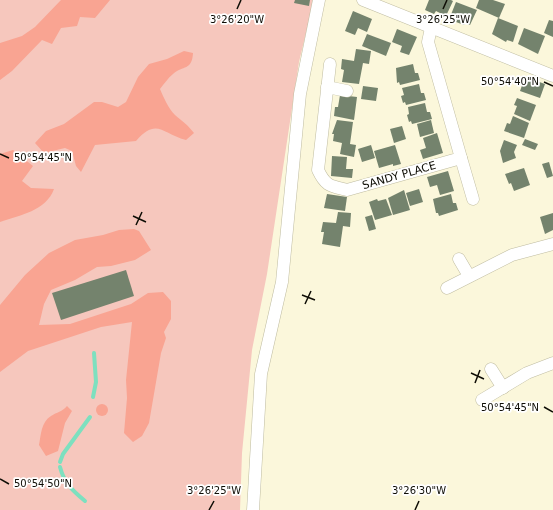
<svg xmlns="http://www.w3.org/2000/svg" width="553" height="510" viewBox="0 0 553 510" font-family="'DejaVu Sans',sans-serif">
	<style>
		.green { fill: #f6c7bd }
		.forest { fill: #f9a492 }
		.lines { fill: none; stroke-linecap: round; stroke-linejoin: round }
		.stream { stroke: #7de0bf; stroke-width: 4 }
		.building { fill: #74836d }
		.minor-casing { stroke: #bfbca1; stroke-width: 13 }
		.minor { stroke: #fff; stroke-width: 12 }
		.ticks { fill: none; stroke: #0e0d05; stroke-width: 1.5 }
		.labels { text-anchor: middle; stroke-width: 3.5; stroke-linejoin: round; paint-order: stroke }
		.street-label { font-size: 11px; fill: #0e0d05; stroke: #fff }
		.ticks-label { font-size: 10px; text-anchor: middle; fill: #0e0d05; stroke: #fff; stroke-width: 3.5; stroke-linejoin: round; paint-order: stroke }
	</style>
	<rect width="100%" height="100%" fill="#fbf7db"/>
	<path class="green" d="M0 0H314L299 62 267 274 252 350 242 453 240 510H0Z"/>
	<g class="forest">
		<path d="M61 0H110L95 18 80 17 77 26 61 28 52 44 42 40 12 71 0 80V43L22 36 35 27Z"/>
		<path d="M184 51 193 53C192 71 183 65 173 74 168 78 164 84 160 89 164 98 168 108 175 115 182 121 188 125 194 133L186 140C162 134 157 117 136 141L95 145 81 172 76 166 72 151 65 148 44 153 35 143 46 131 64 124 94 102H102L118 107 126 102 138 77 149 64 167 59Z"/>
		<path d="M13 150 33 166 22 181 31 188 54 189C46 211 20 215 0 222V154Z"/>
		<path d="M134 229 139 231 151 250 135 260 111 266 97 267 75 280 51 290 44 304 39 325 70 324 131 304 148 293 163 292 171 301V319L164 332 166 338 161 353 149 423 142 436 133 442 124 433 127 398 126 380 132 322 101 327 28 351 0 372V305L25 275 49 253 75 240 103 235 119 230Z"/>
		<circle cx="102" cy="410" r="6"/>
		<path d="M67 406 72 411 65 423 58 451 46 456 39 445C41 435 41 422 51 416 57 412 62 412 67 406Z"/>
	</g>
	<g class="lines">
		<g class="stream">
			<path d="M93 397 96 382 94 353"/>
			<path d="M60 462 63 454 90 417"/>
			<path d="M60 467C64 483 73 491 85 501"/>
		</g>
	</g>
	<g class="building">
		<path d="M295 0H310L309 6 294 3Z"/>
		<path d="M429 0H451L453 1 446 16 436 11 434 14 425 10Z"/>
		<path d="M479 0H493L505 4 499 18 476 8Z"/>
		<path d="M456 2 477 10 470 25 465 23 464 25 456 22 457 20 450 17Z"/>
		<path d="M353 11 372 19 367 32 358 28 355 35 345 31Z"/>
		<path d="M498 18 518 26 513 42 507 40 506 42 492 34Z"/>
		<path d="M549 20 553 21V37L544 33Z"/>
		<path d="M524 28 545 36 538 54 518 44Z"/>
		<path d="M397 29 417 37 409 55 400 52 402 46 392 42Z"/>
		<path d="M367 34 391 43 386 56 362 46Z"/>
		<path d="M356 49 371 51 369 64 363 63 359 84 342 82 344 70 341 69 342 59 354 61Z"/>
		<path d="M413 64 415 73H418L420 80 400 85 399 82 397 83 396 68Z"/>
		<path d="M525 77 545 84 540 98 520 91Z"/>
		<path d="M419 84 421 93H424L426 100 406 105 405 102 403 103 401 96 404 95 402 88Z"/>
		<path d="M363 86 378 88 376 101 361 99Z"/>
		<path d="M340 95 357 97 354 120 334 116 335 107H338Z"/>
		<path d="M517 98 536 105 530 121 514 114 517 106 514 105Z"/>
		<path d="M425 103 427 112H430L432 119 412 124 411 121 409 122 407 115 409 114 408 107Z"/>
		<path d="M513 116 529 123 524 138 504 131 507 123 510 124Z"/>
		<path d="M337 120 353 122 350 144 356 145 354 157 340 154 342 143 333 141 334 134H332Z"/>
		<path d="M431 120 434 133 420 137 417 124Z"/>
		<path d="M402 126 406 139 394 143 390 129Z"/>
		<path d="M437 133 443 153 423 159 420 150 426 148 423 138Z"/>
		<path d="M525 139 538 144 535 150 522 145Z"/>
		<path d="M504 140 517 145 514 152 516 158 503 163 500 151Z"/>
		<path d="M371 145 375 158 362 162 358 149Z"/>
		<path d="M395 145 401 164 393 166V164L379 168 374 151Z"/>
		<path d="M332 156 347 157 346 169H353L352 178 331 176Z"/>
		<path d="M549 162 553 176 547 178 542 164Z"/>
		<path d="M524 168 530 185 514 191 511 183 509 184 505 174Z"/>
		<path d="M448 171 454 191 440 195 437 185 430 187 427 177Z"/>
		<path d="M419 189 423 202 410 206 406 193Z"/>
		<path d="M404 190 410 210 393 215 388 198Z"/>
		<path d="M327 194 347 197 345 211 324 208Z"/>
		<path d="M451 194 453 203H456L458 210 439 216 438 213H436L433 199Z"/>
		<path d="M377 199 378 201 386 199 392 215 375 220 369 202Z"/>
		<path d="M338 212 351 213 350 227 343 226 340 247 322 244 324 232H321L323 222 336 223Z"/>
		<path d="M553 213V230L545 234 540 217Z"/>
		<path d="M372 215 376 229 369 231 365 217Z"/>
		<path d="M126 270 134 296 61 320 52 293Z"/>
	</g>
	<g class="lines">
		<g class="minor-casing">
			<g id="minor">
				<path d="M363 0 553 76"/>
				<path d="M330 64 318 170C326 187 331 186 347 190L461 158 428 42 431 28"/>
				<path d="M327 87 347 91"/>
				<path d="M461 158 473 199"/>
				<path d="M459 259 469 276"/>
				<path d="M447 288 512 255 553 244"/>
				<path d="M491 369 503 388"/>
				<path d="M482 400 527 373 553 363"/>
				<path d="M253 510 261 374 282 282 300 94 319 0"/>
			</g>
		</g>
		<use href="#minor" class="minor"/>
	</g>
	<path class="ticks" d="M237 9 241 0M443 9 447 0M544 82 553 86M0 154 9 158M133 216 146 222M136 225 142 212M302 295 315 300M305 304 311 291M471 373 484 379M475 383 480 370M544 407 553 412M0 479 9 484M209 510 214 501M415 510 419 501"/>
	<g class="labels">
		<g class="street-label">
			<text transform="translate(399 175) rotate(-16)" y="4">SANDY PLACE</text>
		</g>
	</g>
	<g class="ticks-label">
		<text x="237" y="23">3°26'20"W</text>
		<text x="443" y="23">3°26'25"W</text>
		<text x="510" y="85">50°54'40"N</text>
		<text x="43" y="161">50°54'45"N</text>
		<text x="510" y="411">50°54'45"N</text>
		<text x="43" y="487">50°54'50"N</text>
		<text x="214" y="494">3°26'25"W</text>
		<text x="419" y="494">3°26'30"W</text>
	</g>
</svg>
